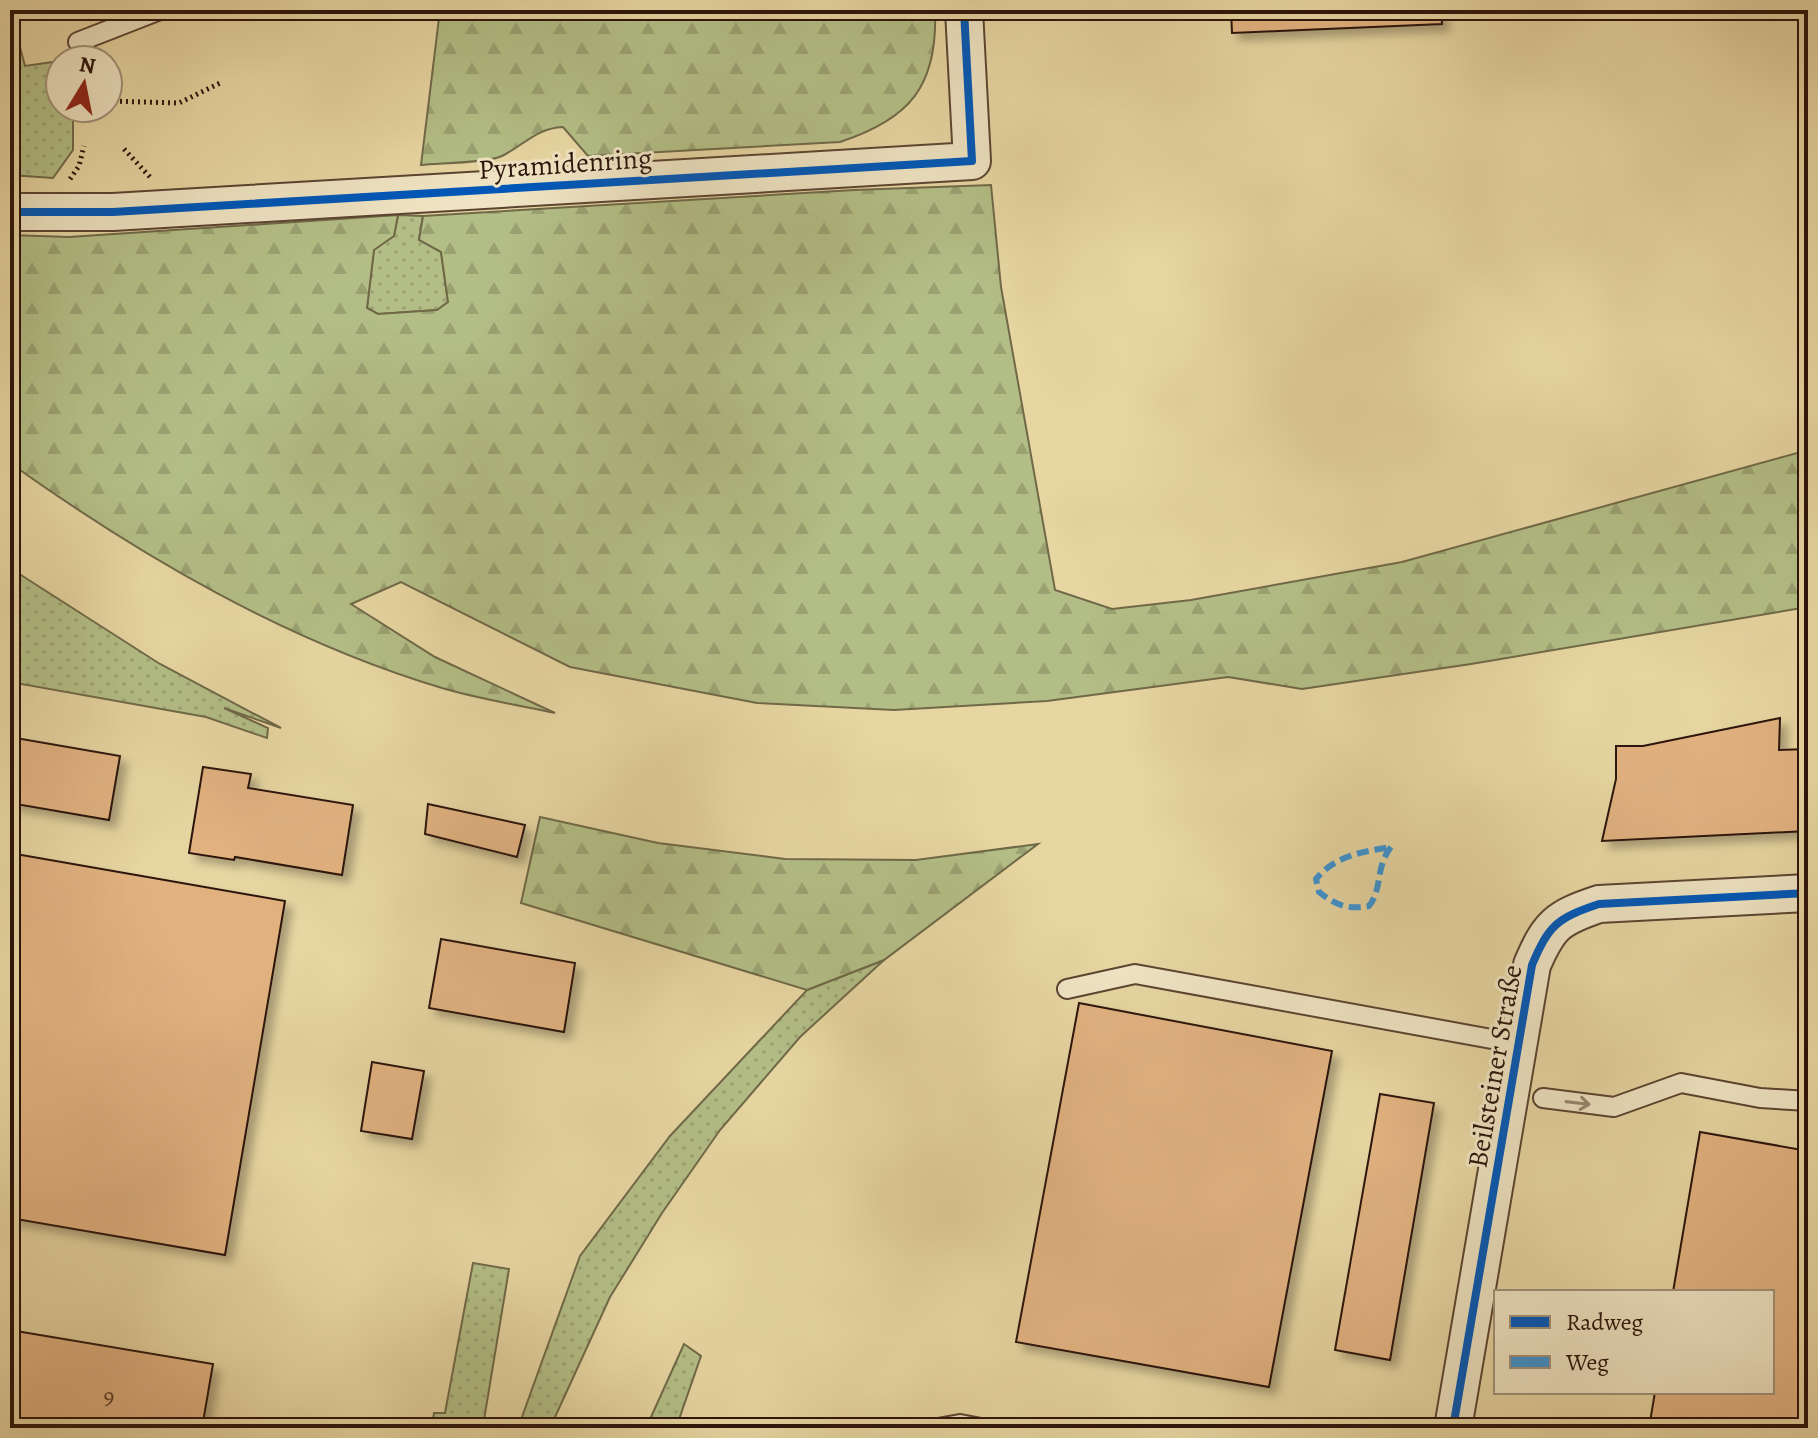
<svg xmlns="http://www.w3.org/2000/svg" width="1818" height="1438" viewBox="0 0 1818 1438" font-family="Alegreya,serif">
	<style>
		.grass { fill: url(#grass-dots); stroke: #706948; stroke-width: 2 }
		.forest { fill: url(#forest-firs); stroke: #706948; stroke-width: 2 }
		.building { fill: #e1b180; stroke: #2c140b; stroke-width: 2; filter: url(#shadow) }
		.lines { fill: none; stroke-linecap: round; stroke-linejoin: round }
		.lane-casing { stroke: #5b4431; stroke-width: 22 }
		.street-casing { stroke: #5b4431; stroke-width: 40 }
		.path { stroke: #2c140b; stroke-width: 5; stroke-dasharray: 2 4; stroke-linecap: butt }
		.lane { stroke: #efe4c3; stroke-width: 18 }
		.street { stroke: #efe4c3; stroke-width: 36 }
		.quiet { stroke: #3c93d2; stroke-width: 6; stroke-dasharray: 12 6; stroke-linecap: butt }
		.cycleway-casing { stroke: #efe4c3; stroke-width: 13 }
		.cycleway { stroke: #0057b8; stroke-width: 8 }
		.oneway { stroke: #978670 }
		.labels { text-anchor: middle; stroke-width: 6; stroke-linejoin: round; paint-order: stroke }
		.number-label { font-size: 24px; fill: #593b28 }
		.street-label { font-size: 28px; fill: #2c140b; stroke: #efe4c3 }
	</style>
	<defs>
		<pattern id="grass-dots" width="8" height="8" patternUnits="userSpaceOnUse" patternTransform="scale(2)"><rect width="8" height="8" fill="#b3be86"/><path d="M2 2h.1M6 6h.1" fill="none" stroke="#9aa272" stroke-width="1.8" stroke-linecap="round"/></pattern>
		<pattern id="forest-firs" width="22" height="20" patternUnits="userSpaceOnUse" patternTransform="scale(2)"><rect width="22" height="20" fill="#b3be86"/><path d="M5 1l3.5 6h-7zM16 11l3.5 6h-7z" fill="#9aa272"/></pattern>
		<filter id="shadow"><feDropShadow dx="7" dy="7" stdDeviation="4" flood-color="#0004"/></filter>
	</defs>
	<rect width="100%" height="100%" fill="#e7d6a2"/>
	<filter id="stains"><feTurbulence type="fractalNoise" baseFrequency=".0025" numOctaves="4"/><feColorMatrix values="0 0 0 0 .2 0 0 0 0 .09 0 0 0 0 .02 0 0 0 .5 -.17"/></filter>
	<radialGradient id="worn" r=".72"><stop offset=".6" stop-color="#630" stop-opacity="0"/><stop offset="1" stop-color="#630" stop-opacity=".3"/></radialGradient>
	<g class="grass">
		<path d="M10 10 25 66 60 61V108H73V150L53 178 10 175Z"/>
		<path d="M398 215 423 216 419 239 441 252 448 302 438 310 378 314 367 308 374 249 394 236Z"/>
		<path d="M10 568 160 664 281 728 224 708 268 728 267 738 206 717 10 682Z"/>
		<path d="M884 960 800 1037 720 1130 662 1213 610 1297 550 1428H518L580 1256 670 1136 807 990Z"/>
		<path d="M473 1263 509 1269 483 1426 432 1428 434 1413H445Z"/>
		<path d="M684 1344 701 1356 676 1428H646Z"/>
	</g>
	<g class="forest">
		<path d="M440 10H935C938 86 910 119 840 142L588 156 563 127C537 128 524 145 502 156 488 163 440 163 421 165Z"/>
		<path d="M991 185 1001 287 1055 590 1112 609 1191 600 1402 562 1808 450V607L1471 664 1302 689 1228 677 1047 701 894 710 757 703 570 667 401 582 351 604 435 657 555 713C518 705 479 699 442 688 286 641 142 557 10 463V235L69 237 398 215 394 236 374 250 367 308 378 314 437 310 448 302 441 252 419 240 423 216 854 190Z"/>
		<path d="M540 817 658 843 785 859 916 860 1038 844 884 960 807 990 521 903Z"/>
	</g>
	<g class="building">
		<path d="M1231 10H1441L1442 24 1232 33Z"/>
		<path d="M1780 718 1779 750 1808 749V831L1602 841 1616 779V746H1643Z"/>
		<path d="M10 737 120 756 109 820 10 803Z"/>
		<path d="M203 767 251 774 248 788 353 805 342 875 235 857 234 860 189 853Z"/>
		<path d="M428 804 525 825 517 857 425 834Z"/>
		<path d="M10 853 285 901 225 1255 10 1218Z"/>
		<path d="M441 939 575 963 564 1032 429 1008Z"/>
		<path d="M1079 1003 1332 1051 1269 1387 1016 1342Z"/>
		<path d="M372 1062 424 1071 412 1139 361 1131Z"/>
		<path d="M1380 1094 1434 1103 1390 1360 1335 1350Z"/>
		<path d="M1700 1132 1808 1151V1428H1649L1655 1392H1772V1292H1673Z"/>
		<path d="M10 1330 213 1364 202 1428H10Z"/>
	</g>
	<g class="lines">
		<g class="lane-casing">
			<g id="lane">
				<path d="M78 42 160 10"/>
				<path d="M1067 989 1135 974 1519 1044"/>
				<path d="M1543 1098 1614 1107 1681 1083 1760 1098 1808 1101"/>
				<path d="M938 1428 960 1424 981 1428"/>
			</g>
		</g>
		<g class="street-casing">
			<g id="street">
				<path d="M10 212H113L972 161 964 10"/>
				<path d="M1453 1428 1532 965C1549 925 1557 918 1599 904L1808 893"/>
			</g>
		</g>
		<g class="path">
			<path d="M108 101 179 103 220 83"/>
			<path d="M124 149 150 177"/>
			<path d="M70 179 79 166 84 146"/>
		</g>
		<use href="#lane" class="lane"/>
		<use href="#street" class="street"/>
		<path class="quiet" d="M1391 847C1375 867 1383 888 1369 906 1348 910 1335 905 1319 892L1316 879C1336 855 1362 852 1391 847Z"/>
		<g class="cycleway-casing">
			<g id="cycleway">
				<path d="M10 212H113L972 161 964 10"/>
				<path d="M1453 1428 1532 965C1549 925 1557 918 1599 904L1808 893"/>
			</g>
		</g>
		<use href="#cycleway" class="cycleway"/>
	</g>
	<defs><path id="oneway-shaft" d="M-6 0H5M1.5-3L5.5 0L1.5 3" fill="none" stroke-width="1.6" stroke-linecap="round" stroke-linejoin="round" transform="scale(2)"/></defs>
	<use class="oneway" href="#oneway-shaft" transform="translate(1578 1103) rotate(7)"/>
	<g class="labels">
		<g class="number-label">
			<text x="109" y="1404">9</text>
		</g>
		<g class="street-label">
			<text transform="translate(565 163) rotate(-4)" y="10">Pyramidenring</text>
			<text transform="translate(1494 1066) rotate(-80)" y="10">Beilsteiner Straße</text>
		</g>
	</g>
	<rect width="1818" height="1438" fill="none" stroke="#e7d6a2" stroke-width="40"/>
	<rect x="12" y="12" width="1794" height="1414" fill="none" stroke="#2c140b" stroke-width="4"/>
	<rect x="20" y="20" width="1778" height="1398" fill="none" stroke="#2c140b" stroke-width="2"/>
	<rect x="1494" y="1290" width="280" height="104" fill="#efe4c3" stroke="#a19179" stroke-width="2"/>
	<rect x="1510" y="1316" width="40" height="12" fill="#0057b8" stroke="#a19179" stroke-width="2"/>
	<text x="1566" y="1330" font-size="24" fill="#2c140b">Radweg</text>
	<rect x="1510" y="1356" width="40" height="12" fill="#3c93d2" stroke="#a19179" stroke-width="2"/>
	<text x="1566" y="1370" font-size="24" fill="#2c140b">Weg</text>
	<g transform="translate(84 84) rotate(10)"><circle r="38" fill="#efe4c3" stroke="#a19179" stroke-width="2"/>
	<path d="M0-6L14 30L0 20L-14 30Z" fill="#8f2418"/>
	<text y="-12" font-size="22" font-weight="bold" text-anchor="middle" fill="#2c140b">N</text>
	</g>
	<rect width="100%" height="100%" filter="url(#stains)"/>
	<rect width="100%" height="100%" fill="url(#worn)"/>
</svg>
